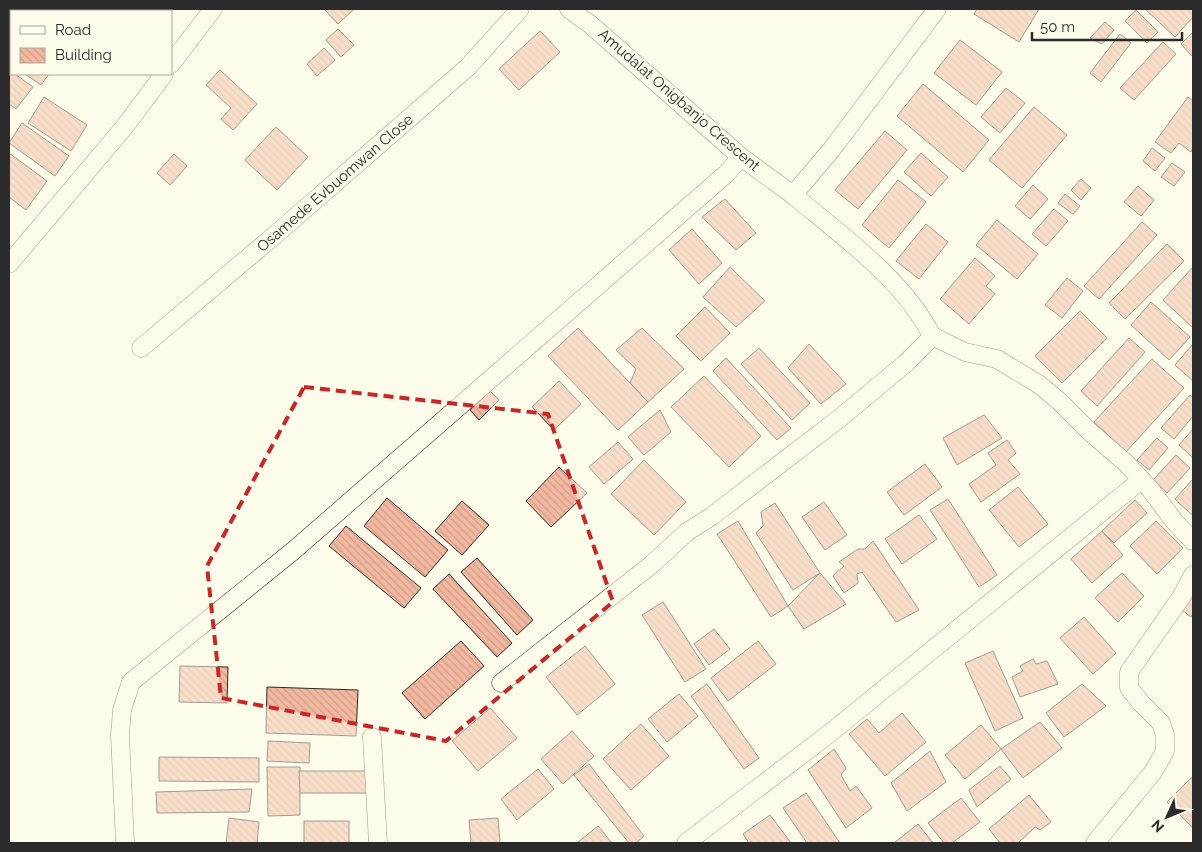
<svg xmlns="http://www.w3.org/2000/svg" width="1202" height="852" viewBox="0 0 1202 852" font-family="Raleway,sans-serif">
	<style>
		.building { fill: url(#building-back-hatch); stroke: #2b2b2b }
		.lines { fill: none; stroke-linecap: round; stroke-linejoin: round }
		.street-casing { stroke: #2b2b2b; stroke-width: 19 }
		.street { stroke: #fdfbea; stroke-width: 18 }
		.marked { fill: none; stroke: #c62828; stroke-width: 4; stroke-dasharray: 10 6; stroke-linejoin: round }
		.labels { text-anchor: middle; stroke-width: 4; stroke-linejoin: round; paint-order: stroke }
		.street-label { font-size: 15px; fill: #2b2b2b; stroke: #fdfbea }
	</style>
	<defs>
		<pattern id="building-back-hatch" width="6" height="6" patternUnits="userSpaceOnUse" patternTransform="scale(1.25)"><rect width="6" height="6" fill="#f2b8a0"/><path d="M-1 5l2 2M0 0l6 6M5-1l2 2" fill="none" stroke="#d09e8a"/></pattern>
	</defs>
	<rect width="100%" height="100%" fill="#fdfbea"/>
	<g class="building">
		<path d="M9 9 12 11 11 57 9 61Z"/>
		<path d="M114 9H143L141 11H118Z"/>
		<path d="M324 9H354L338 24Z"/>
		<path d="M977 9H1039L1019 42 974 14Z"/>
		<path d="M1145 9H1193V17L1175 37Z"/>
		<path d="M1136 10 1158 32 1147 43 1125 21Z"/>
		<path d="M1105 22 1114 30 1102 44 1090 38Z"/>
		<path d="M338 29 354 45 341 57 326 40Z"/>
		<path d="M540 31 560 52 519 90 499 69Z"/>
		<path d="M1193 32V57L1181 44Z"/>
		<path d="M1120 34 1131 43 1101 82 1090 73Z"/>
		<path d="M960 40 1002 72 976 105 934 73Z"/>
		<path d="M1163 42 1176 54 1134 100 1120 88Z"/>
		<path d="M324 48 335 60 317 76 307 64Z"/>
		<path d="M220 70 257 104 233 130 221 119 231 108 206 85Z"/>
		<path d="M11 72V74H15L33 87 16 109 9 104V75Z"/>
		<path d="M25 74H49L41 85Z"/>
		<path d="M923 84 989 140 963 172 897 116Z"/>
		<path d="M1006 88 1025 103 1000 133 981 117Z"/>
		<path d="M44 97 87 125 71 151 28 123Z"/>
		<path d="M1188 97 1193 101V148L1191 152 1179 143 1171 153 1155 142Z"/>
		<path d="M1034 107 1067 135 1022 188 989 160Z"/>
		<path d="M22 123 69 156 55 176 9 143Z"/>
		<path d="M276 127 308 157 277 190 245 160Z"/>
		<path d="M885 131 907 150 858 209 835 190Z"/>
		<path d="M1152 148 1165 158 1155 171 1143 161Z"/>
		<path d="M9 153 47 181 26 210 9 197Z"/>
		<path d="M921 153 948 177 931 196 904 172Z"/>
		<path d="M174 154 187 166 170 185 157 173Z"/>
		<path d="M1172 163 1185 172 1174 186 1161 177Z"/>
		<path d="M1081 179 1091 188 1081 200 1071 190Z"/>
		<path d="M898 180 926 202 889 248 862 225Z"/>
		<path d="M1033 185 1048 199 1030 219 1015 206Z"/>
		<path d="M1138 186 1154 200 1141 216 1124 202Z"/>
		<path d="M1065 194 1080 206 1073 214 1058 203Z"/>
		<path d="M725 199 756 233 736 250 702 217Z"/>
		<path d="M1054 209 1068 221 1046 246 1032 234Z"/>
		<path d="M997 220 1038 254 1017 279 976 245Z"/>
		<path d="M1142 222 1157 235 1099 299 1084 286Z"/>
		<path d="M926 224 948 242 919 279 896 261Z"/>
		<path d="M692 229 722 263 699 284 669 250Z"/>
		<path d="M1167 244 1184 261 1125 319 1109 303Z"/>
		<path d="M975 258 995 276 986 286 995 294 969 324 940 299Z"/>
		<path d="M730 267 765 301 736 327 703 297Z"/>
		<path d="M1193 267V328L1163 300Z"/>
		<path d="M1067 278 1083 291 1062 318 1045 305Z"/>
		<path d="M1151 302 1190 337 1169 360 1131 325Z"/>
		<path d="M705 307 730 333 701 361 676 336Z"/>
		<path d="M1080 311 1107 338 1062 383 1035 356Z"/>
		<path d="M578 328 648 402 618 430 548 356Z"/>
		<path d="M642 328 684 369 648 402 630 383 636 369 616 350Z"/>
		<path d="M1129 338 1145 352 1097 406 1081 391Z"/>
		<path d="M809 344 846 384 821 404 788 368Z"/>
		<path d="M1193 344V381L1175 365Z"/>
		<path d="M759 348 810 403 792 420 741 364Z"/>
		<path d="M726 358 791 428 777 440 713 371Z"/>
		<path d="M1152 359 1184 388 1126 452 1094 422Z"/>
		<path d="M704 376 761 436 729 467 671 407Z"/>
		<path d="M559 381 581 404 554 430 532 407Z"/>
		<path d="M490 391 499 400 479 420 470 410Z"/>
		<path d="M1190 395 1193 398V416L1174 439 1161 428Z"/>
		<path d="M660 410 671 432 644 455 628 437Z"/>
		<path d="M984 415 1002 438 957 465 943 438Z"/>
		<path d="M1193 429V458L1179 445Z"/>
		<path d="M1157 438 1168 448 1149 470 1137 460Z"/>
		<path d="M1007 440 1016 453 1008 460 1020 474 981 502 969 484 996 465 988 453Z"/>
		<path d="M618 442 633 459 604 484 589 467Z"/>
		<path d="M1176 455 1190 468 1167 493 1153 480Z"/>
		<path d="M644 460 686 502 654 535 611 494Z"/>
		<path d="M925 464 942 487 904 515 887 492Z"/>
		<path d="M559 467 587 493 551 527 526 501Z"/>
		<path d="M1193 479V516L1175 499Z"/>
		<path d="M1018 487 1048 524 1019 547 989 510Z"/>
		<path d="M387 498 448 550 425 577 364 526Z"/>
		<path d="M948 499 997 575 979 587 930 510Z"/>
		<path d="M1135 500 1147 513 1114 543 1102 531Z"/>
		<path d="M462 501 489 525 462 555 435 531Z"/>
		<path d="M824 502 847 535 825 550 802 517Z"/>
		<path d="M775 503 820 573 793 590 756 533 763 526 761 512Z"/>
		<path d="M919 515 937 539 902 564 885 539Z"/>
		<path d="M738 521 788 606 771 617 717 534Z"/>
		<path d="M1156 521 1183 548 1157 574 1130 546Z"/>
		<path d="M346 526 421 588 404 608 329 546Z"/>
		<path d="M1102 531 1123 555 1092 583 1071 559Z"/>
		<path d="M873 541 919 610 896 622 862 572 857 574 858 583 844 593 833 576 844 566 839 562 858 549H865Z"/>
		<path d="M477 558 533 620 517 635 461 572Z"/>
		<path d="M820 573 846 604 804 629 788 606Z"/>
		<path d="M1122 573 1144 596 1118 622 1095 598Z"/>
		<path d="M449 574 512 643 497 657 433 589Z"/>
		<path d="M1193 595V614L1191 617 1182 610Z"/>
		<path d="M663 602 706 669 685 682 642 615Z"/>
		<path d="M1084 617 1116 653 1093 674 1060 638Z"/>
		<path d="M714 629 730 649 709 665 694 644Z"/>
		<path d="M461 641 484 666 425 719 402 693Z"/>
		<path d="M758 641 776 664 728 701 711 678Z"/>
		<path d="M585 646 615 684 577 715 546 677Z"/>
		<path d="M993 651 1023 718 995 731 965 663Z"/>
		<path d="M1033 659 1036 664 1047 661 1058 684 1020 697 1012 677 1023 671 1020 666Z"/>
		<path d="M180 666 228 667 227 703 179 702Z"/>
		<path d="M707 684 759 758 744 769 691 696Z"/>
		<path d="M1082 684 1106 706 1064 737 1046 713Z"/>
		<path d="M267 687 358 690 356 736 266 733Z"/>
		<path d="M679 694 698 716 667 742 648 719Z"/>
		<path d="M490 708 517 738 478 771 452 741Z"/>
		<path d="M902 713 926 742 885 776 849 734 867 719 879 733Z"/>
		<path d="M1040 722 1062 748 1023 778 1001 749Z"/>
		<path d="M641 724 669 756 631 790 603 759Z"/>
		<path d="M981 725 1001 749 965 779 945 755Z"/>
		<path d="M572 731 594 756 563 784 541 759Z"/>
		<path d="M268 741 310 743 309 763 267 761Z"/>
		<path d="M834 749 846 768 841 775 850 791 856 786 872 808 846 828 808 770Z"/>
		<path d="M930 751 946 782 907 811 891 783Z"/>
		<path d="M159 757 259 758V782L159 781Z"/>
		<path d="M589 764 644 836 636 843H629L574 775Z"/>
		<path d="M1000 766 1011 779 977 807 969 790Z"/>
		<path d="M267 767H300V815L268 816Z"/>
		<path d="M538 769 554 789 517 820 501 799Z"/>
		<path d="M299 771H370V793H300Z"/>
		<path d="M1193 776V828L1167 802Z"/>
		<path d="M252 789 249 812 157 813 156 792Z"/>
		<path d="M806 793 840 843H807L783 808Z"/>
		<path d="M1029 795 1051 822 1040 830 1035 827 1018 843H1000L989 829Z"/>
		<path d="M961 798 980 822 952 843H944L928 823Z"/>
		<path d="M770 815 791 843H749L743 834Z"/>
		<path d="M229 818 259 822 257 843H226Z"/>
		<path d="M498 818 500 843H471L469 820Z"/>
		<rect x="304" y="821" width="45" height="22"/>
		<path d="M918 824 933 843H894Z"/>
		<path d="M598 826 612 843H577Z"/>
	</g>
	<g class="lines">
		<g class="street-casing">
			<g id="street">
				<path d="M569 9 591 25 741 157 793 195 832 149 937 9"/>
				<path d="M171 64 213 9"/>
				<path d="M9 264 126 125 164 74"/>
				<path d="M932 336 965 352 997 359 1040 385 1060 402 1091 433 1126 463 1150 489 1174 521 1193 541"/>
				<path d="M141 348 275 235 468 67 520 9"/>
				<path d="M501 683 651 565 687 532 712 516 840 418 906 363 926 343 932 336C903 279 841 235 793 195"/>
				<path d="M372 737 378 843"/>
				<path d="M125 843 120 735 122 710 131 682 293 551 726 174 741 157"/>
				<path d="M686 843 830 733 1141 480"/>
				<path d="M1095 843 1153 772 1165 751V735L1161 723 1142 704 1129 688V672L1182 596 1193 575"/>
			</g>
		</g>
		<use href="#street" class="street"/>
	</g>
	<path d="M0 0H1202V852H0ZM304 387 548 414 613 602 446 741 221 698 207 566Z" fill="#fdfbea" fill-opacity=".55" fill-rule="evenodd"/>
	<path class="marked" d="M304 387 548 414 613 602 446 741 221 698 207 566Z"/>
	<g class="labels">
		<g class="street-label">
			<text transform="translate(679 100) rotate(41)" y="5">Amudalat Onigbanjo Crescent</text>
			<text transform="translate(335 183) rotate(-41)" y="5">Osamede Evbuomwan Close</text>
		</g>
	</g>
	<rect width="1202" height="852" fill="none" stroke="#2b2b2b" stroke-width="20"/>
	<rect x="10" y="10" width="162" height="65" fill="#fdfbea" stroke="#a9a89e"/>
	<rect x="20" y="26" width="25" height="8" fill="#fdfbea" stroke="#a9a89e"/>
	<text x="55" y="35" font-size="15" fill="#2b2b2b">Road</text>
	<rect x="20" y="48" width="25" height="15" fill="url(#building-back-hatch)" stroke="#a9a89e"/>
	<text x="55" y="60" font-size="15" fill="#2b2b2b">Building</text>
	<g transform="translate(1167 817) rotate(226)" stroke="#fdfbea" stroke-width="4" paint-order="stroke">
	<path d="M0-4L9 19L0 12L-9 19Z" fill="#2b2b2b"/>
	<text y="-8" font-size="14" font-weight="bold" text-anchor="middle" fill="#2b2b2b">N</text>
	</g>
	<path d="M1032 32v8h150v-8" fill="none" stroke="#2b2b2b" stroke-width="2.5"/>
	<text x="1040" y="32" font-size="15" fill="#2b2b2b" stroke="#fdfbea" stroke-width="4" paint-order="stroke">50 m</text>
</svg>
